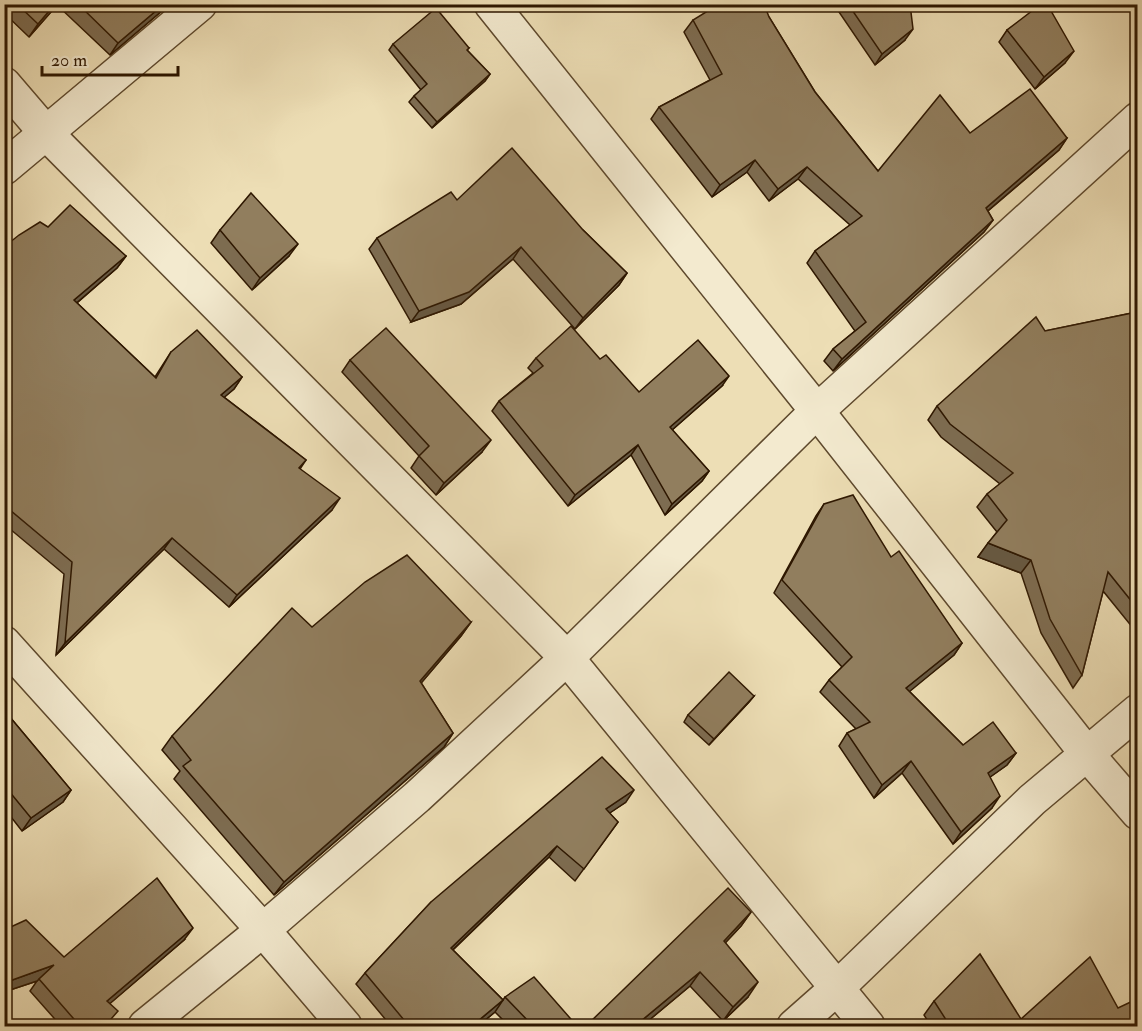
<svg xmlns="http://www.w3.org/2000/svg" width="1142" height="1031" viewBox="0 0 1142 1031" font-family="'IM FELL Double Pica',serif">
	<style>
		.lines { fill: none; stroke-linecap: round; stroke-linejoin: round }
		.street-casing { stroke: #5e492d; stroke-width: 36 }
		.street { stroke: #f3eacf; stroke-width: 33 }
		.wall { fill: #7d6c51; stroke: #2e1700; stroke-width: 1.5 }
		.shaded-wall { fill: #665842; stroke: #2e1700; stroke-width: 1.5 }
		.building { fill: #917e5e; stroke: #2e1700; stroke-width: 1.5 }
	</style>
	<rect width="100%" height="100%" fill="#eddeb5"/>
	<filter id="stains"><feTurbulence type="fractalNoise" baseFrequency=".00333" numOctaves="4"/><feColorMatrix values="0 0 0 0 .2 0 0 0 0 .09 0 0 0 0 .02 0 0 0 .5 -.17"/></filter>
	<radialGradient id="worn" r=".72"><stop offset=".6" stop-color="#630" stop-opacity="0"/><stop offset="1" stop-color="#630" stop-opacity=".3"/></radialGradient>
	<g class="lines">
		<g class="street-casing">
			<g id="street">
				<path d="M491 4 817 411 1087 754 1138 813"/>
				<path d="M4 84 46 133 567 658 868 1026"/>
				<path d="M4 168 200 4"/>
				<path d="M4 643 263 930 345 1026"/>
				<path d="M145 1026 263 930 417 797 567 658 817 411 1138 119"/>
				<path d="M794 1026 837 988 1032 800 1138 711"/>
			</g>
		</g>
		<use href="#street" class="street"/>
	</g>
	<g class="wall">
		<path d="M4 4H170L110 55 57 5 29 37 4 13Z"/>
		<path d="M844 4H910L905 40 875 65 839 12Z"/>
		<path d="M769 17 815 92 878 171 970 133 1067 138 1059 150 988 211 993 220 984 232 833 371 824 361 833 349 855 331 807 263 815 251 850 225 798 179 769 201 747 172 712 197 651 119 659 107 710 80 684 32 693 20Z"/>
		<path d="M1007 30 1065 63 1035 89 999 42Z"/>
		<path d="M393 44 469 48 467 50 490 74 485 81 432 128 409 102 414 96 421 90 389 50Z"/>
		<path d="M457 200 583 230 627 273 619 285 575 329 513 259 461 304 411 322 369 249 377 238Z"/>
		<path d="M48 227 126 256 117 268 77 303 155 377 171 352 242 377 234 389 224 397 306 460 300 469 332 510 229 607 164 549 56 655 64 574 4 524V247Z"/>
		<path d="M220 230 289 256 252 290 211 243Z"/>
		<path d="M1137 312V633L1103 591 1082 675 1073 688 1041 633 1021 573 978 557 997 532 977 507 987 494 1000 484 941 437 928 420 937 406 1045 331Z"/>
		<path d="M536 358 600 359 639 392 722 386 672 430 709 471 702 481 665 515 631 455 568 506 492 411 499 401 533 373 528 368Z"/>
		<path d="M350 360 482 452 436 495 411 468 419 456 342 372Z"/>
		<path d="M824 504 891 557 962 643 954 655 909 691 963 745 1016 753 1007 765 990 777 992 808 953 844 902 773 874 798 839 746 847 733 856 729 820 692 829 680 842 667 774 593 816 516Z"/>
		<path d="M471 622 461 636 421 683 453 733 444 747 274 895 174 779 180 771 162 750 172 736Z"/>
		<path d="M754 696 749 702 709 745 684 722 688 715Z"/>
		<path d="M4 710 71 790 63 802 22 831 4 808Z"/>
		<path d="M626 802 609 813 618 822 575 881 549 857 453 950 503 1000 505 997 577 1026H509L495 1012 478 1026H391L356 984 365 973 431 902Z"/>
		<path d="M751 912 741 926 725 943 748 997 723 1021 690 986 642 1026Z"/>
		<path d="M4 930 64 957 184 940 110 1003 106 1026H61L30 991 37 981 4 992Z"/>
		<path d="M934 1001 1021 1019 1118 1008 1137 1026H931L924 1015Z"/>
	</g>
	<g class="shaded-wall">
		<path d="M55 4H58L29 37 38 24Z"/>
		<path d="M164 4H170L110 55 118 43Z"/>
		<path d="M913 29 905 40 875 65 882 54Z"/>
		<path d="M1074 51 1065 63 1035 89 1044 77Z"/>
		<path d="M490 74 485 81 432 128 437 122Z"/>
		<path d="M1067 138 1059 150 977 220 986 208Z"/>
		<path d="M755 160 747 172 712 197 720 185Z"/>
		<path d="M807 167 798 179 769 201 778 189Z"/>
		<path d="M993 220 984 232 833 371 842 359Z"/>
		<path d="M298 244 289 256 252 290 260 278Z"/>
		<path d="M521 247 513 259 461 304 411 322 419 311Z"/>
		<path d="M126 256 117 268 66 312 74 300Z"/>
		<path d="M627 273 619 285 575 329 583 318Z"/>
		<path d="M729 376 722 386 663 438 670 427Z"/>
		<path d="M242 377 234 389 213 407 221 395Z"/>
		<path d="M491 440 482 452 436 495 444 483Z"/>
		<path d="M638 445 631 455 568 506 575 495Z"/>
		<path d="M709 471 702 481 665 515 672 504Z"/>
		<path d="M340 498 332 510 229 607 237 595Z"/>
		<path d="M172 538 164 549 56 655 65 643Z"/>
		<path d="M988 543 1031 560 1021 573 978 557Z"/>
		<path d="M471 622 461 636 411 695 420 681Z"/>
		<path d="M962 643 954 655 898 701 906 688Z"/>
		<path d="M754 696 749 702 709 745 714 739Z"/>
		<path d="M453 733 444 747 274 895 284 882Z"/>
		<path d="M1016 753 1007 765 979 785 988 773Z"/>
		<path d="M911 761 902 773 874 798 882 785Z"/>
		<path d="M71 790 63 802 22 831 31 818Z"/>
		<path d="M634 790 626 802 598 821 606 809Z"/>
		<path d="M1000 796 992 808 953 844 961 832Z"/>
		<path d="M557 846 549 857 443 959 451 948Z"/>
		<path d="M751 912 741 926 713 956 724 941Z"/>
		<path d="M193 928 184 940 99 1013 107 1001Z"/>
		<path d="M54 965 37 981 4 992V983Z"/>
		<path d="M700 972 690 986 642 1026H635Z"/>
		<path d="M758 982 748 997 723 1021 733 1007Z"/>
		<path d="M503 1000 495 1012 478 1026H472Z"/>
	</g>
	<g class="building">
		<path d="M17 4H55L38 24Z"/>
		<path d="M78 4H164L118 43Z"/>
		<path d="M719 4H764L769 17 815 92 878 171 940 95 970 133 1030 89 1067 138 986 208 993 220 842 359 833 349 866 322 815 251 862 216 807 167 778 189 755 160 720 185 659 107 722 74 693 20Z"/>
		<path d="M848 4H910L913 29 882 54Z"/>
		<path d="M1041 4H1047L1074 51 1044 77 1007 30Z"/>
		<path d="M436 8 469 48 467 50 490 74 437 122 414 96 427 84 393 44Z"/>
		<path d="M512 148 583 230 627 273 583 318 521 247 469 292 419 311 377 238 451 192 457 200Z"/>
		<path d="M251 193 298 244 260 278 220 230Z"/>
		<path d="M70 205 126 256 74 300 156 378 171 352 197 330 242 377 221 395 306 460 299 468 340 498 237 595 172 538 65 643 72 562 4 505V247L19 235 40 222 48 227Z"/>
		<path d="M1137 312V608L1108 572 1082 675 1050 619 1031 560 988 543 1007 520 987 494 1013 473 950 424 937 406 1036 317 1045 331Z"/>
		<path d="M571 326 600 359 606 355 639 392 698 340 729 376 670 427 709 471 672 504 638 445 575 495 499 401 543 366 536 358Z"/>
		<path d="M386 328 491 440 444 483 419 456 429 446 350 360Z"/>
		<path d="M853 495 891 557 899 551 962 643 906 688 963 745 993 722 1016 753 988 773 1000 796 961 832 911 761 882 785 847 733 870 722 829 680 852 657 782 580 824 504Z"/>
		<path d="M407 555 471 622 420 681 453 733 284 882 183 766 191 760 172 736 292 608 312 627 365 582Z"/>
		<path d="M729 672 754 696 714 739 688 715Z"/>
		<path d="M4 710 71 790 31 818 4 785Z"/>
		<path d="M602 757 634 790 606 809 618 822 584 869 557 846 451 948 503 1000 472 1026H409L365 973 431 902Z"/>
		<path d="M157 878 193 928 107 1001 118 1011 105 1026H80L39 979 54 965 4 983V930L26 920 64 957Z"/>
		<path d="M728 888 751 912 724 941 758 982 733 1007 700 972 635 1026H586Z"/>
		<path d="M980 954 1021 1019 1090 957 1118 1008 1137 999V1026H950L934 1001Z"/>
		<path d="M534 977 577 1026H533L505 997Z"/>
		<path d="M291 1020 297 1026H283Z"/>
	</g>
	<rect width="1142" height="1031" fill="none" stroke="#eddeb5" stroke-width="24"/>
	<rect x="6" y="6" width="1130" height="1019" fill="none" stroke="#2e1700" stroke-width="3"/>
	<rect x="12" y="12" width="1118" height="1007" fill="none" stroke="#2e1700" stroke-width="1.5"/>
	<path d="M42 66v9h136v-9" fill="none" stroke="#2e1700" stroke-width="3"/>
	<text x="51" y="66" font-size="18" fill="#2e1700" stroke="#f3eacf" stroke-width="4.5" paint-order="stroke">20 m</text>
	<rect width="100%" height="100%" filter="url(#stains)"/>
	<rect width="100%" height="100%" fill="url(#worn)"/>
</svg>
